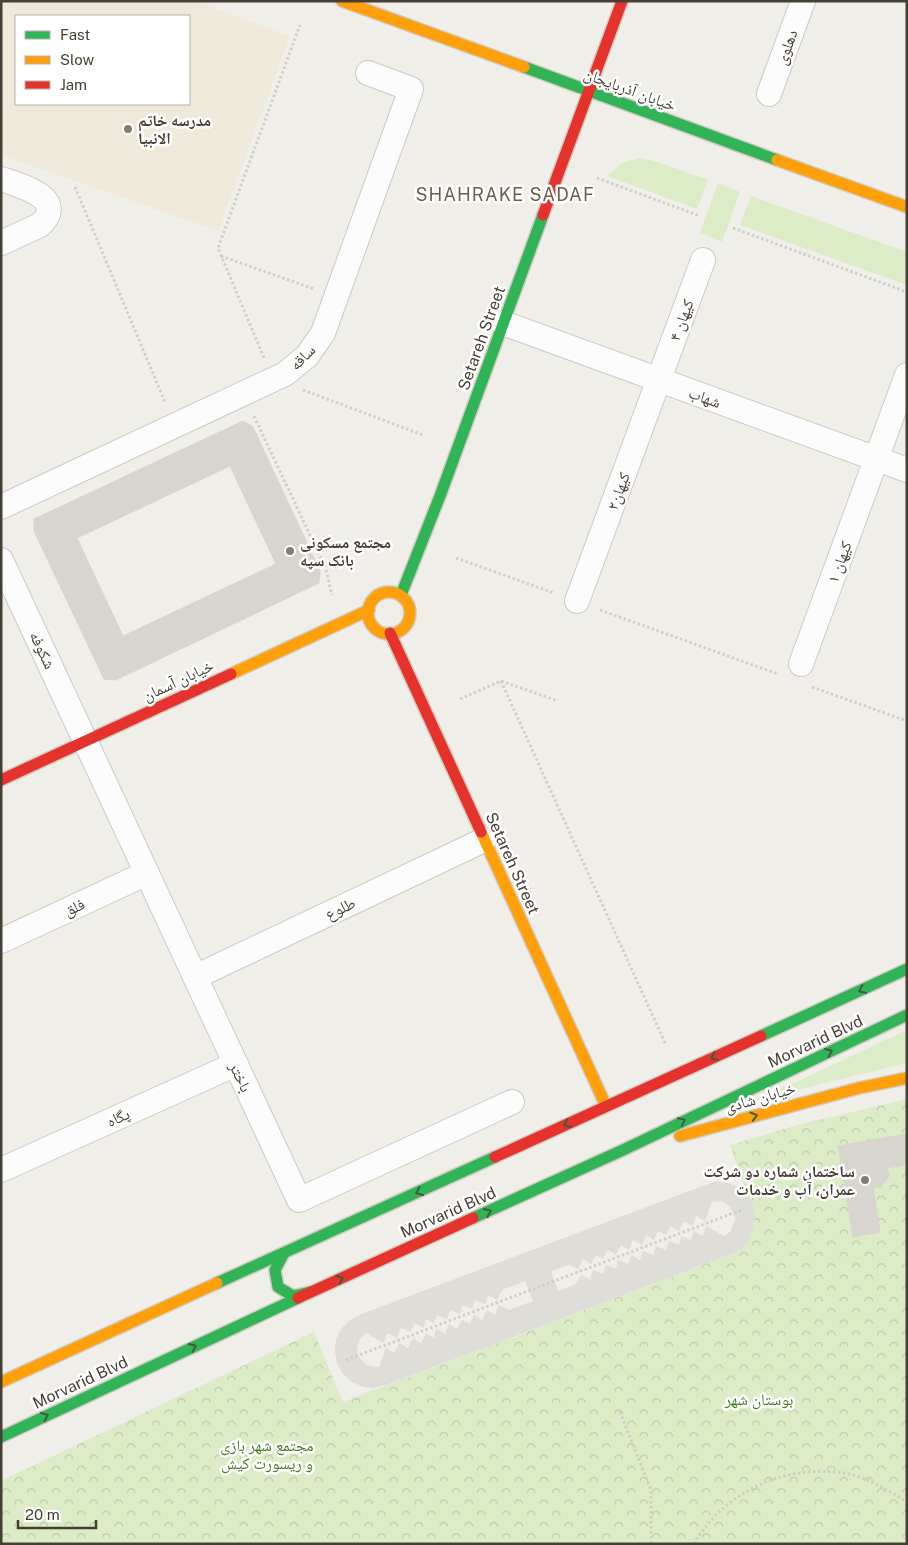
<svg xmlns="http://www.w3.org/2000/svg" width="908" height="1545" viewBox="0 0 908 1545" font-family="'Public Sans','Noto Naskh Arabic',sans-serif">
	<style>
		.education { fill: #efe9d9; fill-rule: evenodd }
		.green { fill: #dcecc6 }
		.forest { fill: url(#forest-crowns) }
		.parking { fill: #dfddd8; fill-rule: evenodd }
		.building { fill: #d8d5cf; stroke: #d8d5ce; fill-rule: evenodd }
		.lines { fill: none; stroke-linecap: round; stroke-linejoin: round }
		.street-casing { stroke: #cccac4; stroke-width: 26 }
		.fast-casing { stroke: #d0cbbe; stroke-width: 14 }
		.slow-casing { stroke: #d0cbbe; stroke-width: 14 }
		.jam-casing { stroke: #d0cbbe; stroke-width: 14 }
		.path { stroke: #d1cec9; stroke-width: 3; stroke-dasharray: 2.5 2.5; stroke-linecap: butt }
		.street { stroke: #fdfcfc; stroke-width: 24 }
		.fast { stroke: #30b455; stroke-width: 11 }
		.slow { stroke: #ff9f0a; stroke-width: 11 }
		.jam { stroke: #e5322d; stroke-width: 11 }
		.oneway { stroke: #405c3c }
		.poi-dot { fill: #827c73; stroke: #fff; stroke-width: 2 }
		.labels { text-anchor: middle; stroke-width: 5; stroke-linejoin: round; paint-order: stroke }
		.street-label { font-size: 16px; fill: #463f34; stroke: #fff }
		.poi-label { font-size: 16px; font-weight: bold; fill: #463f34; stroke: #fff; text-anchor: start }
		.park-label { font-size: 16px; fill: #427c23; stroke: #fff }
		.neighbourhood-label { font-size: 18px; letter-spacing: 1px; fill: #6a5e4a; stroke: #fff }
	</style>
	<defs>
		<pattern id="forest-crowns" width="20" height="18" patternUnits="userSpaceOnUse" patternTransform="scale(1.25)"><rect width="20" height="18" fill="#dcecc6"/><path d="M2 6a3 3 0 1 1 6 0M12 15a3 3 0 1 1 6 0" fill="none" stroke="#becbab"/></pattern>
	</defs>
	<rect width="100%" height="100%" fill="#f0eee8"/>
	<path class="education" d="M1 1H196L290 36 218 231 1 155ZM16 16H189V104H16Z"/>
	<g class="green">
		<path d="M639 158 658 162 708 180 697 209 607 176 622 163Z"/>
		<path d="M718 183 740 192 722 242 700 233Z"/>
		<path d="M751 196 907 252V285L740 225Z"/>
		<path d="M907 1030V1063L792 1091 728 1109 796 1082Z"/>
	</g>
	<path class="forest" d="M907 1099V1544H1V1481L314 1332 343 1402 731 1254 755 1217 730 1145 801 1124Z"/>
	<path class="parking" d="M716 1181 728 1183 739 1187 747 1195 753 1206 755 1217 750 1240 742 1249 731 1254 386 1385 374 1388 363 1387 352 1382 343 1374 337 1363 335 1352 336 1340 341 1329 349 1321 359 1315ZM721 1201 729 1206 734 1213 735 1220 730 1232 724 1236 706 1226 703 1236 694 1231 691 1240 681 1236 679 1245 669 1241 666 1250 656 1246 653 1255 643 1251 640 1260 631 1255 628 1264 618 1260 616 1269 606 1265 603 1274 593 1270 590 1279 581 1275 576 1284 558 1291 551 1271 569 1265 578 1269 583 1259 591 1264 596 1255 603 1259 608 1250 616 1255 621 1245 629 1250 633 1240 642 1245 646 1235 654 1240 658 1231 666 1235 671 1226 679 1231 684 1221 692 1226 696 1216 705 1221 712 1202ZM525 1281 533 1301 509 1310 499 1305 495 1315 487 1310 482 1320 474 1315 470 1324 462 1320 457 1329 449 1324 445 1334 436 1329 434 1338 426 1333 421 1343 413 1338 408 1348 399 1343 394 1353 386 1348 379 1367 366 1365 358 1356 357 1347 360 1339 366 1333 384 1343 387 1333 397 1338 401 1328 411 1332 414 1323 424 1328 426 1319 434 1324 437 1315 447 1319 450 1310 460 1314 462 1305 472 1309 475 1300 485 1304 488 1295 497 1300 502 1290Z"/>
	<g class="building">
		<path d="M243 421 253 427 320 571 319 583 116 680 104 679 34 531V519ZM230 466 276 564 123 636 77 538Z"/>
		<path d="M907 1134V1165L886 1168 890 1175 880 1188 873 1186 880 1232 853 1237 838 1146Z"/>
	</g>
	<g class="lines">
		<g class="street-casing">
			<g id="street">
				<path d="M769 94 803 1"/>
				<path d="M1 179C19 185 69 198 40 225L1 243"/>
				<path d="M503 323 907 470"/>
				<path d="M1 507 285 374 307 356 323 333 411 89 368 73"/>
				<path d="M1 560 299 1200 512 1102"/>
				<path d="M577 601 703 260"/>
				<path d="M801 664 907 375"/>
				<path d="M1 941 147 873"/>
				<path d="M195 977 484 840"/>
				<path d="M1 1170 236 1064"/>
			</g>
		</g>
		<g class="fast-casing">
			<g id="fast">
				<path d="M524 67 777 160"/>
				<path d="M401 595 440 496 543 215"/>
				<path d="M761 1036 907 969"/>
				<path d="M473 1218 623 1150 907 1015"/>
				<path d="M283 1255 275 1270 278 1287 293 1296 310 1292"/>
				<path d="M217 1283 495 1157"/>
				<path d="M1 1437 298 1298"/>
			</g>
		</g>
		<g class="slow-casing">
			<g id="slow">
				<path d="M342 1 524 67"/>
				<path d="M777 160 907 207"/>
				<circle cx="389" cy="613" r="21"/>
				<path d="M231 674 369 610"/>
				<path d="M481 832 606 1106"/>
				<path d="M680 1136 859 1088 907 1078"/>
				<path d="M1 1382 217 1283"/>
			</g>
		</g>
		<g class="jam-casing">
			<g id="jam">
				<path d="M543 215 622 1"/>
				<path d="M390 633 481 832"/>
				<path d="M1 780 231 674"/>
				<path d="M495 1157 761 1036"/>
				<path d="M298 1298 473 1218"/>
			</g>
		</g>
		<g class="path">
			<path d="M597 178 700 216"/>
			<path d="M75 187 165 402"/>
			<path d="M733 228 907 292"/>
			<path d="M221 256 314 289"/>
			<path d="M264 358 218 248 300 25"/>
			<path d="M303 390 423 435"/>
			<path d="M254 416 326 569 332 595"/>
			<path d="M456 558 554 593"/>
			<path d="M600 610 778 674"/>
			<path d="M501 681 666 1045"/>
			<path d="M812 687 907 721"/>
			<path d="M460 699 501 681 558 701"/>
			<path d="M346 1360 744 1209"/>
			<path d="M620 1412 651 1490V1544"/>
			<path d="M694 1544C697 1537 703 1531 707 1525 740 1485 793 1465 844 1473 867 1477 887 1490 907 1502"/>
		</g>
		<use href="#street" class="street"/>
		<use href="#fast" class="fast"/>
		<use href="#slow" class="slow"/>
		<use href="#jam" class="jam"/>
	</g>
	<defs><path id="oneway-chevron" d="M-2-3.5L2.5 0L-2 3.5" fill="none" stroke-width="1.6" stroke-linecap="round" stroke-linejoin="round" transform="scale(1.25)"/></defs>
	<g class="oneway">
		<use href="#oneway-chevron" transform="translate(862 990) rotate(156)"/>
		<use href="#oneway-chevron" transform="translate(829 1052) rotate(-24)"/>
		<use href="#oneway-chevron" transform="translate(714 1057) rotate(156)"/>
		<use href="#oneway-chevron" transform="translate(754 1116) rotate(-16)"/>
		<use href="#oneway-chevron" transform="translate(682 1121) rotate(-26)"/>
		<use href="#oneway-chevron" transform="translate(567 1124) rotate(155)"/>
		<use href="#oneway-chevron" transform="translate(419 1192) rotate(155)"/>
		<use href="#oneway-chevron" transform="translate(488 1212) rotate(-24)"/>
		<use href="#oneway-chevron" transform="translate(340 1279) rotate(-24)"/>
		<use href="#oneway-chevron" transform="translate(193 1347) rotate(-25)"/>
		<use href="#oneway-chevron" transform="translate(45 1416) rotate(-25)"/>
	</g>
	<g class="poi-dot">
		<circle cx="128" cy="129" r="5"/>
		<circle cx="290" cy="551" r="5"/>
		<circle cx="865" cy="1180" r="5"/>
	</g>
	<g class="labels">
		<g class="street-label">
			<text transform="translate(786 47) rotate(-70)" y="6">دهلوی</text>
			<text transform="translate(630 89) rotate(20)" y="6">خیابان آذربایجان</text>
			<text transform="translate(681 320) rotate(-70)" y="6">کیهان ۴</text>
			<text transform="translate(481 338) rotate(-70)" y="6">Setareh Street</text>
			<text transform="translate(302 357) rotate(-45)" y="6">ساقه</text>
			<text transform="translate(705 397) rotate(20)" y="6">شهاب</text>
			<text transform="translate(618 491) rotate(-70)" y="6">کیهان۲</text>
			<text transform="translate(839 562) rotate(-70)" y="6">کیهان ۱</text>
			<text transform="translate(43 650) rotate(65)" y="6">شکوفه</text>
			<text transform="translate(178 680) rotate(-25)" y="6">خیابان آسمان</text>
			<text transform="translate(513 863) rotate(66)" y="6">Setareh Street</text>
			<text transform="translate(74 907) rotate(-25)" y="6">فلق</text>
			<text transform="translate(340 908) rotate(-25)" y="6">طلوع</text>
			<text transform="translate(815 1041) rotate(-25)" y="6">Morvarid Blvd</text>
			<text transform="translate(241 1077) rotate(65)" y="6">باختر</text>
			<text transform="translate(760 1097) rotate(-16)" y="6">خیابان شادی</text>
			<text transform="translate(118 1117) rotate(-24)" y="6">پگاه</text>
			<text transform="translate(448 1212) rotate(-24)" y="6">Morvarid Blvd</text>
			<text transform="translate(80 1382) rotate(-25)" y="6">Morvarid Blvd</text>
		</g>
		<g class="poi-label">
			<text x="138" y="126">مدرسه خاتم<tspan x="138" dy="18">الانبیا</tspan></text>
			<text x="300" y="548">مجتمع مسکونی<tspan x="300" dy="18">بانک سپه</tspan></text>
			<text x="855" y="1177" text-anchor="end">ساختمان شماره دو شرکت<tspan x="855" dy="18">عمران، آب و خدمات</tspan></text>
		</g>
		<g class="park-label">
			<text x="759" y="1405">بوستان شهر</text>
			<text x="267" y="1451">مجتمع شهر بازی<tspan x="267" dy="18">و ریسورت کیش</tspan></text>
		</g>
		<g class="neighbourhood-label">
			<text x="505" y="201">SHAHRAKE SADAF</text>
		</g>
	</g>
	<rect width="908" height="1545" fill="none" stroke="#463f34" stroke-width="5"/>
	<rect x="15" y="15" width="175" height="90" fill="#ffffff" stroke="#b5b2ae"/>
	<rect x="25" y="31" width="25" height="8" fill="#30b455" stroke="#b5b2ae"/>
	<text x="60" y="40" font-size="15" fill="#463f34">Fast</text>
	<rect x="25" y="56" width="25" height="8" fill="#ff9f0a" stroke="#b5b2ae"/>
	<text x="60" y="65" font-size="15" fill="#463f34">Slow</text>
	<rect x="25" y="81" width="25" height="8" fill="#e5322d" stroke="#b5b2ae"/>
	<text x="60" y="90" font-size="15" fill="#463f34">Jam</text>
	<path d="M18 1520v8h78v-8" fill="none" stroke="#463f34" stroke-width="2.5"/>
	<text x="25" y="1520" font-size="15" fill="#463f34" stroke="#ffffff" stroke-width="4" paint-order="stroke">20 m</text>
</svg>
